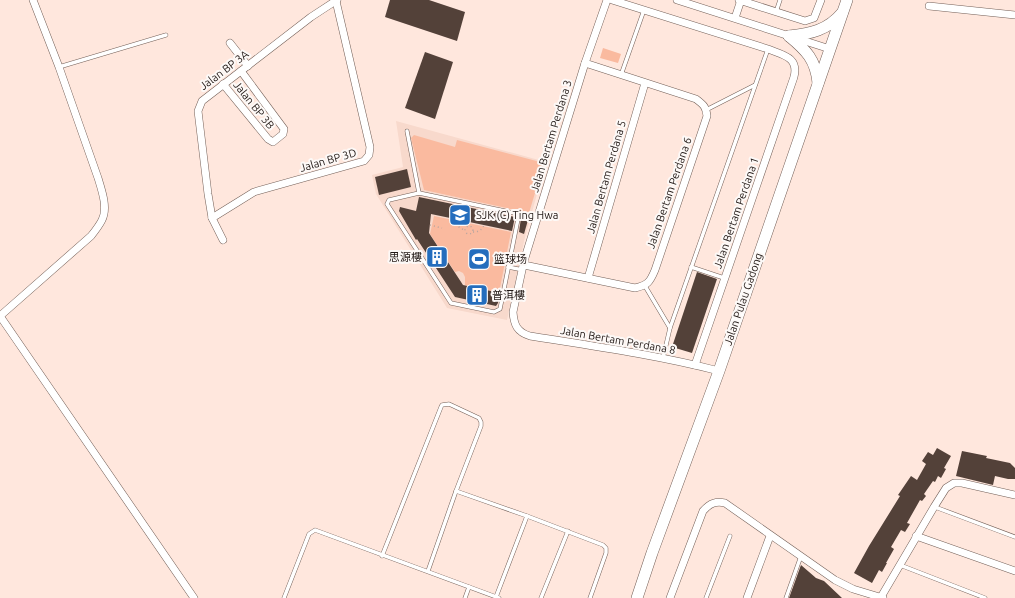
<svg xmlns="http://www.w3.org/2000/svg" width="1015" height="598" viewBox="0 0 1015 598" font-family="Ubuntu,'Noto Sans SC',sans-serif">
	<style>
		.built { fill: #f8d9cc }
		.green { fill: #faba9f }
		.building { fill: #534139 }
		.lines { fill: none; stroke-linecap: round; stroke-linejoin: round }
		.lane-casing { stroke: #746058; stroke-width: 4.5 }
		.street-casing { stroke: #746058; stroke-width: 8 }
		.secondary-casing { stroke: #746058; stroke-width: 12 }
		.path { stroke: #baa69f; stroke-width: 1.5; stroke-dasharray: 1 3; stroke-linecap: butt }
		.lane { stroke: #fff; stroke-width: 3.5 }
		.street { stroke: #fff; stroke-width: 7 }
		.secondary { stroke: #fff; stroke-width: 11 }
		.labels { text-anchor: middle; stroke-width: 4; stroke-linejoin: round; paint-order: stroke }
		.street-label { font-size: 11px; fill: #221916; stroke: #fdf9f7 }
		.poi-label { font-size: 11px; fill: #221916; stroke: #fdf9f7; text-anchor: start }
	</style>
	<rect width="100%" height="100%" fill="#ffe7dd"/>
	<path class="built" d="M396 121 546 162 525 237 507 320 447 308 376 194 372 175 403 167Z"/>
	<g class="green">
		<path d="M603 48 621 54 618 63 600 58Z"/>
		<path d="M414 135 455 147 457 140 544 163 529 213 424 190 411 138Z"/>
		<path d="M434 216 511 232 499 293 465 285V277L463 273 459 271 455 272 430 234Z"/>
	</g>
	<g class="building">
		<path d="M390 0H429L465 12 457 41 385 17Z"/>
		<path d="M425 52 453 62 435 119 405 108Z"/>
		<path d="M407 169 411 187 379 195 375 177Z"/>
		<path d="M419 197 515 217 512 231 431 214 429 233 463 285 500 293V292L498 303 496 306 455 297 417 239 416 240 399 211 400 207 416 211Z"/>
		<path d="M521 218 528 220 524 234 519 232Z"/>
		<path d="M697 272 717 279 692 353 672 347Z"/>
		<path d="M937 448 951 456 944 468 946 469 941 478 938 476 935 482 933 481 924 494 926 496 922 501 920 500 907 523 910 524 905 532 901 530 891 547 894 549 886 563H887L882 572 879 570 872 583 854 573 869 546 900 496 898 495 911 476 917 480 926 464 922 461 928 452 933 455Z"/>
		<path d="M962 451 987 456 986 458 1010 463 1015 468V479H1008L995 476 993 485 956 476Z"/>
		<path d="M801 565 816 578 824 581 842 598H789Z"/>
	</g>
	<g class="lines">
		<g class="lane-casing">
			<g id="lane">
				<path d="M776 12 780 0"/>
				<path d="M59 67 166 35"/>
				<path d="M621 75 644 10"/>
				<path d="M706 110 755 85"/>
				<path d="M407 131 419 193"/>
				<path d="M419 193 519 214 500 309 494 312 451 303 387 204 389 200Z"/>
				<path d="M510 258 524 261"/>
				<path d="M508 267 523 270"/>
				<path d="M691 267 724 278"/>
				<path d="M645 286 670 328"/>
				<path d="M663 358 670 328 768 49"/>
				<path d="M456 491 527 516 603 545 606 548V553L590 598"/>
				<path d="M935 507 1015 537"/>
				<path d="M382 556 441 407 442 405 449 404 479 418 481 422V426L456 491 428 571"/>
				<path d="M900 565 985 598"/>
				<path d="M496 597 527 516"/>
				<path d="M284 598 309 534 315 530 499 598"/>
				<path d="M465 598 469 587"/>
				<path d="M541 598 568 531"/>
				<path d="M706 598 730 536"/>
				<path d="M786 598 801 556"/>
			</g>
		</g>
		<g class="street-casing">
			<g id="street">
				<path d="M33 0 59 67 98 178C102 191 108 208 102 220 99 226 95 231 91 236L0 316 194 598"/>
				<path d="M607 0 585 63 524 261 513 312C514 325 517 332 530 336 593 346 657 355 719 371"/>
				<path d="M612 0 768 49C783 55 799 57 794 77L695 365"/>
				<path d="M677 0 830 49"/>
				<path d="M739 0 805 21 814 18 821 0"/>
				<path d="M929 6 1015 15"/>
				<path d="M735 18 741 0"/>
				<path d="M230 43 248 66"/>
				<path d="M223 84 268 139 273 142 283 134 284 129 241 71"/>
				<path d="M212 218 254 192 364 161 369 155 370 147 336 1"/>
				<path d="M223 240 212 218 208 194 198 111 202 101 311 17 337 0"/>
				<path d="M524 265 635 288C648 285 650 282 655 270L707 116C706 107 704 105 696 99L585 63"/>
				<path d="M588 278 645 83"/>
				<path d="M916 536 1015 571"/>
				<path d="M881 597 934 507 946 488 954 483H962L1015 495"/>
				<path d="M670 598 703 511C710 503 716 501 725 503L835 580 853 589 883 598"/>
				<path d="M747 598 770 536"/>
			</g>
		</g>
		<g class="secondary-casing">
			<g id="secondary">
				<path d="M789 36C810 34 828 30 842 13"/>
				<path d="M789 36C806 50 816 60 818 83"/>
				<path d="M637 598 652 553 719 371 847 0"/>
			</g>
		</g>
		<g class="path">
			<path d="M457 219V222L459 227 464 230"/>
			<path d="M430 225 442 228"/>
			<circle cx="469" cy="230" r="4"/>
			<path d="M473 232C479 232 482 230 484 225"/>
		</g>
		<use href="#lane" class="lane"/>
		<use href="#street" class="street"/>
		<use href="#secondary" class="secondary"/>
	</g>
	<defs>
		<g id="school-square" transform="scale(1.15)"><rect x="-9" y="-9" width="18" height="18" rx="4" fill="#246dbd" stroke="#fdf9f7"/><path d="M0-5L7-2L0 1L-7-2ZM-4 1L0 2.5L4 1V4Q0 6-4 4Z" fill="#fff"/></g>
		<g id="building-square" transform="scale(1.15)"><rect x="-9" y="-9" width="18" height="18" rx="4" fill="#246dbd" stroke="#fdf9f7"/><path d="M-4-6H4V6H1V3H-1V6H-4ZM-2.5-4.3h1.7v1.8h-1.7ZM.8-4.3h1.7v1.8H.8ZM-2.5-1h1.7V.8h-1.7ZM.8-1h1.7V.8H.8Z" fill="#fff"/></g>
		<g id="stadium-square" transform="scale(1.15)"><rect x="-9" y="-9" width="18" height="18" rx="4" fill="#246dbd" stroke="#fdf9f7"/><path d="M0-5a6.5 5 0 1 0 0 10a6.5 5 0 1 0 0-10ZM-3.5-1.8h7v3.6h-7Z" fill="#fff"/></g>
	</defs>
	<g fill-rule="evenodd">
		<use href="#school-square" x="460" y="215"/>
		<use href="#building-square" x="437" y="257"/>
		<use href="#stadium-square" x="479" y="259"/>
		<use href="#building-square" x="477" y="295"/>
	</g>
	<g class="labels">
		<g class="street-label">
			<text transform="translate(224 70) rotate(-37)" y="4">Jalan BP 3A</text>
			<text transform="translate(254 105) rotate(51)" y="4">Jalan BP 3B</text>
			<text transform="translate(551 136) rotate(-73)" y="4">Jalan Bertam Perdana 3</text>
			<text transform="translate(328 160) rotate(-16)" y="4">Jalan BP 3D</text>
			<text transform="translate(606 177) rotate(-74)" y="4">Jalan Bertam Perdana 5</text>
			<text transform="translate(669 193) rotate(-71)" y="4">Jalan Bertam Perdana 6</text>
			<text transform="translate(736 213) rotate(-71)" y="4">Jalan Bertam Perdana 1</text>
			<text transform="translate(743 299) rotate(-71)" y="4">Jalan Pulau Gadong</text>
			<text transform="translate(618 340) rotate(10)" y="4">Jalan Bertam Perdana 8</text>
		</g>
		<g class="poi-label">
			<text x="476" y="219">SJK (C) Ting Hwa</text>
			<text x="422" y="261" text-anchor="end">思源樓</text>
			<text x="494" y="263">篮球场</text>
			<text x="492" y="299">普洱樓</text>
		</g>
	</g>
</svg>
